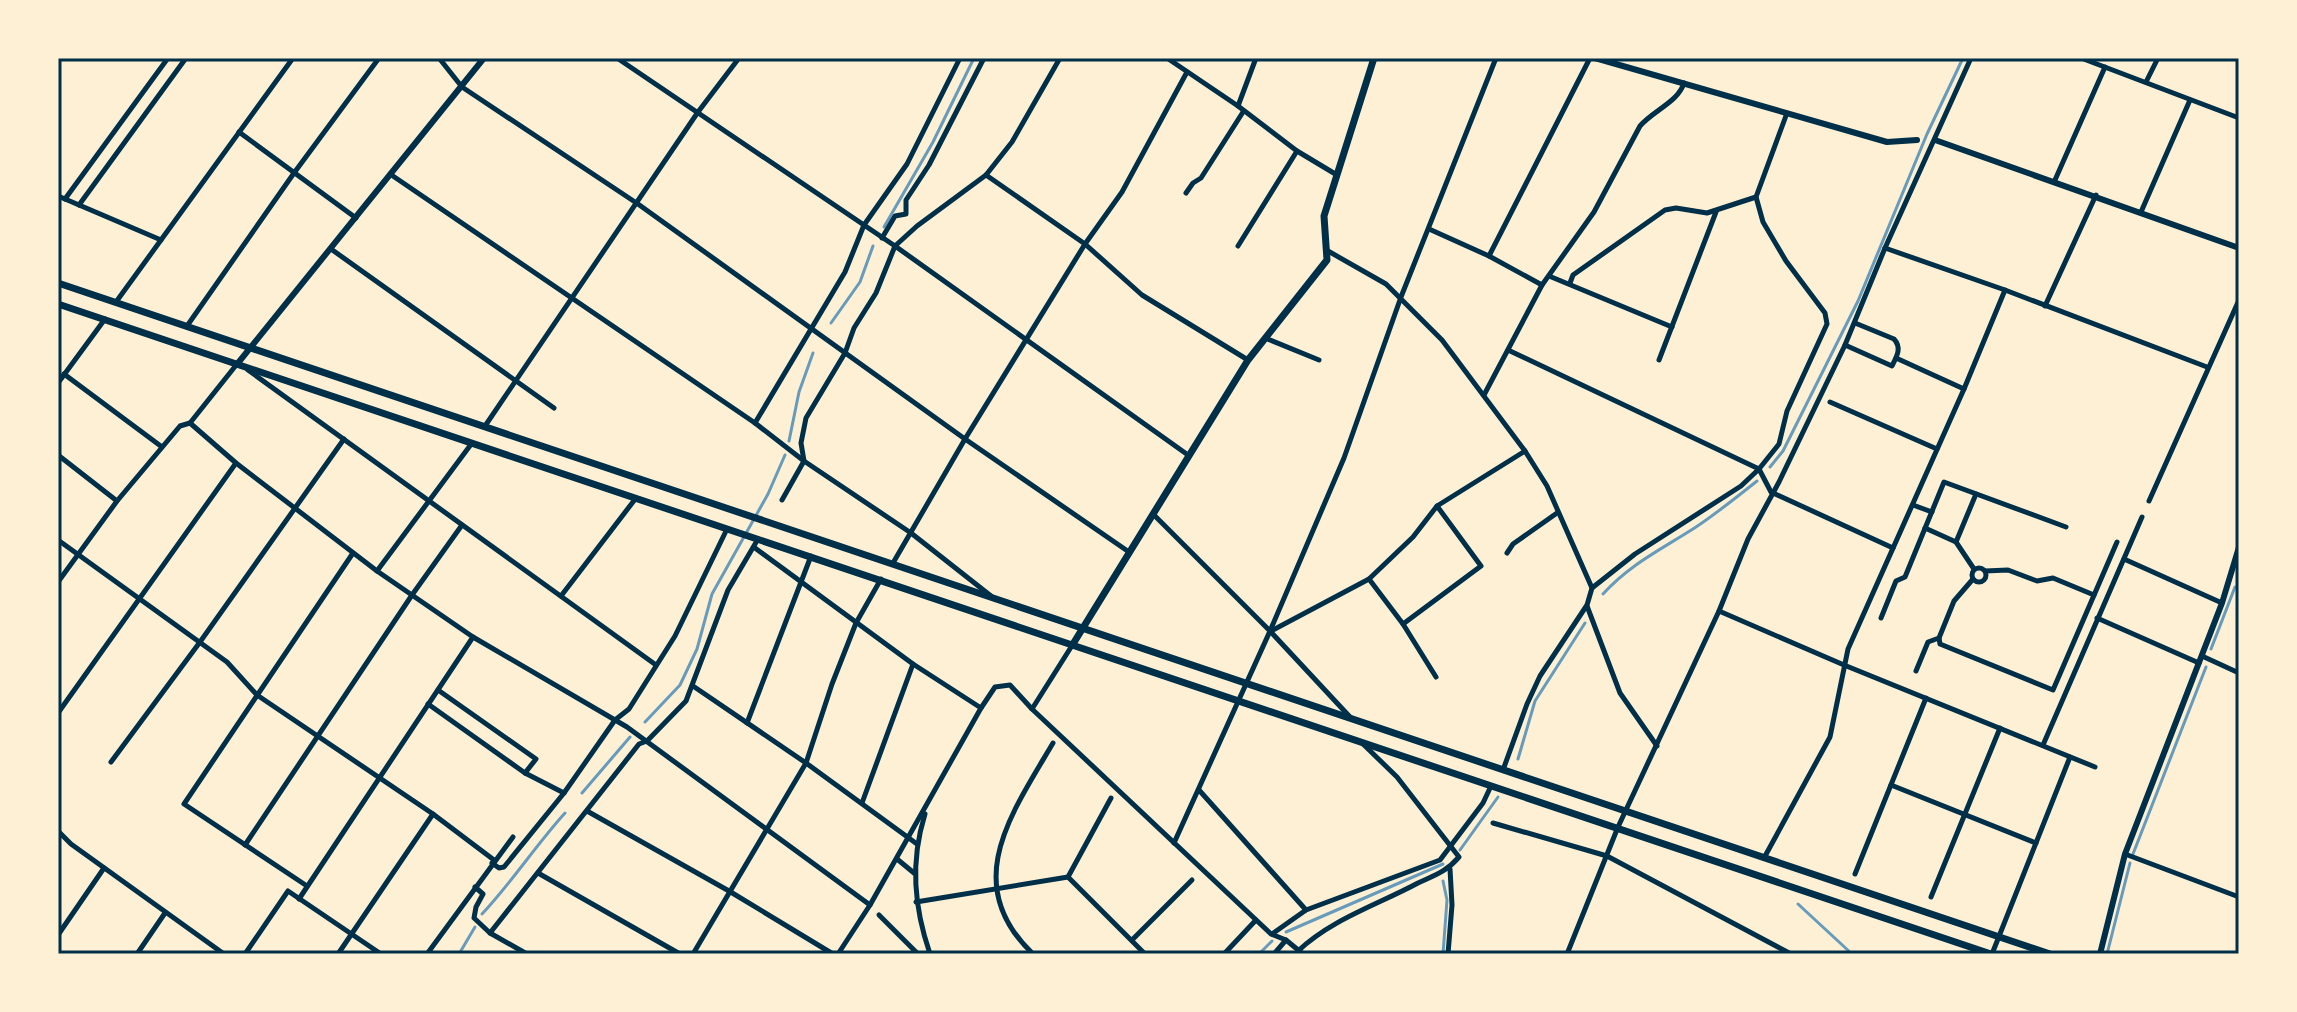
<svg xmlns="http://www.w3.org/2000/svg" width="2297" height="1012" viewBox="0 0 2297 1012" font-family="'Work Sans',sans-serif">
	<style>
		.lines { fill: none; stroke-linecap: round; stroke-linejoin: round }
		.stream { stroke: #669bbc; stroke-width: 3 }
		.minor { stroke: #003049; stroke-width: 5 }
		.tertiary { stroke: #003049; stroke-width: 6 }
		.secondary { stroke: #003049; stroke-width: 7 }
		.neatline { fill: none; stroke: #003049; stroke-width: 3 }
	</style>
	<rect width="100%" height="100%" fill="#fdf0d5"/>
	<g class="lines">
		<g class="stream">
			<path d="M884 227 933 142 974 58"/>
			<path d="M831 323 860 282 873 246"/>
			<path d="M789 441 799 392 813 353"/>
			<path d="M1770 467 1783 451 1858 301 1927 134 1963 58"/>
			<path d="M2238 572 2239 570"/>
			<path d="M1603 594C1630 564 1662 549 1696 527 1717 513 1737 497 1757 481"/>
			<path d="M2211 649 2235 587"/>
			<path d="M645 722 680 685 697 649 712 594 768 494 785 455"/>
			<path d="M1518 759 1535 701 1585 623"/>
			<path d="M582 793 630 737"/>
			<path d="M1460 850 1498 797"/>
			<path d="M2133 854 2206 667"/>
			<path d="M1443 881 1447 900 1443 954"/>
			<path d="M1798 904 1852 954"/>
			<path d="M482 914C512 882 536 845 565 813"/>
			<path d="M1286 932 1443 864"/>
			<path d="M459 954 475 927"/>
			<path d="M1259 954 1272 941"/>
			<path d="M2107 954 2130 863"/>
		</g>
		<g class="minor">
			<path d="M439 58 462 87 638 204 965 439 1129 552"/>
			<path d="M617 58 895 246 1188 455"/>
			<path d="M1167 58 1238 106 1297 151 1337 175"/>
			<path d="M2081 58 2239 118"/>
			<path d="M58 60 59 58"/>
			<path d="M2146 82 2158 58"/>
			<path d="M1238 106 1256 58"/>
			<path d="M239 132 356 218"/>
			<path d="M390 174 755 423 804 461 911 533 991 596"/>
			<path d="M986 175 1085 244 1142 295 1248 360"/>
			<path d="M2055 180 2105 67"/>
			<path d="M1186 193 1193 183 1201 178 1243 112"/>
			<path d="M58 196 161 240"/>
			<path d="M65 199 168 58"/>
			<path d="M79 205 186 58"/>
			<path d="M2141 212 2190 100"/>
			<path d="M1429 229 1489 256 1542 285"/>
			<path d="M882 238 895 216 906 214V200L929 165 984 58"/>
			<path d="M1238 246 1297 151"/>
			<path d="M1885 248 2005 290 2207 367"/>
			<path d="M331 249 554 408"/>
			<path d="M1328 251 1386 284 1442 340 1525 451 1547 486 1592 588"/>
			<path d="M1489 256 1590 58"/>
			<path d="M1549 276 1672 327"/>
			<path d="M1570 283 1573 275 1665 210 1676 208 1707 213 1756 197"/>
			<path d="M116 302 293 58"/>
			<path d="M2045 306 2096 195"/>
			<path d="M187 326 294 173 379 58"/>
			<path d="M1265 338 1319 360"/>
			<path d="M1845 345 1892 366C1897 356 1902 348 1894 339L1855 323"/>
			<path d="M1508 350 1759 469 1771 492 1893 548"/>
			<path d="M1896 358 1964 389"/>
			<path d="M1659 360 1716 212"/>
			<path d="M248 370 656 665"/>
			<path d="M64 374 162 447"/>
			<path d="M58 383 105 319"/>
			<path d="M1484 395 1542 285 1594 212 1640 126C1654 110 1678 102 1684 83"/>
			<path d="M1830 402 1937 449"/>
			<path d="M190 423 236 463 377 571 473 637 627 727 870 905"/>
			<path d="M755 423 845 272 864 225 907 164 960 58"/>
			<path d="M485 426 698 112 739 58"/>
			<path d="M58 455 117 501"/>
			<path d="M782 500 804 461 801 443 806 418 845 353 854 328 876 293 895 246 917 226 986 175 1012 142 1060 58"/>
			<path d="M2149 501 2239 300"/>
			<path d="M1913 505 1932 512"/>
			<path d="M1153 514 1270 631 1350 717"/>
			<path d="M1925 528 1956 542 1974 569"/>
			<path d="M58 540 227 662 257 695 433 814 494 860"/>
			<path d="M1956 542 1976 494"/>
			<path d="M755 548 913 664 981 708"/>
			<path d="M1507 553 1513 544 1557 513"/>
			<path d="M2124 559 2222 603"/>
			<path d="M893 563 965 439 1085 244 1122 192 1187 72"/>
			<circle cx="1979" cy="575" r="7"/>
			<path d="M377 571 472 443"/>
			<path d="M1985 571 2008 570 2037 581 2053 578 2094 595"/>
			<path d="M1369 579 1403 624 1436 677"/>
			<path d="M58 582 117 501 180 426 190 423 237 364"/>
			<path d="M561 596 636 498"/>
			<path d="M1587 606 1620 693 1657 746"/>
			<path d="M1719 611 1844 665 2095 767"/>
			<path d="M1881 618 1896 581 1905 577 1944 482 2066 527"/>
			<path d="M2097 618 2199 663"/>
			<path d="M1403 624 1481 566 1437 506"/>
			<path d="M1271 631 1369 579 1413 537 1437 506 1525 451"/>
			<path d="M1939 638 1940 644 2053 690 2117 542"/>
			<path d="M2202 656 2239 673"/>
			<path d="M1916 671 1928 642 1939 638 1954 601 1973 579"/>
			<path d="M693 686 806 763 917 844"/>
			<path d="M438 690 536 759 525 773"/>
			<path d="M428 704 525 773 564 793"/>
			<path d="M1032 709 1073 644"/>
			<path d="M58 713 236 463"/>
			<path d="M747 723 811 556"/>
			<path d="M2043 745 2142 517"/>
			<path d="M111 762 200 642 344 439"/>
			<path d="M1503 770 1527 704 1540 676 1587 605 1592 588 1635 554 1741 486 1759 469 1779 444 1787 411 1827 324 1825 313 1786 261 1763 222 1756 197 1787 113"/>
			<path d="M1891 785 2036 843"/>
			<path d="M1199 790 1306 910"/>
			<path d="M1111 798 1068 877 1145 954"/>
			<path d="M862 803 913 664"/>
			<path d="M587 811 729 891 833 954"/>
			<path d="M925 814C910 862 914 907 930 954"/>
			<path d="M1493 823 1607 856 1791 954"/>
			<path d="M58 831 71 844 224 954"/>
			<path d="M1174 843 1270 631 1344 458 1401 297 1496 58"/>
			<path d="M245 845 412 595 462 525"/>
			<path d="M2125 854 2239 897"/>
			<path d="M1764 858 1830 737 1848 649 1964 389 2005 290"/>
			<path d="M897 859 914 873"/>
			<path d="M492 863 499 868 504 867 564 793 615 720 629 709 675 636 727 529"/>
			<path d="M538 873 680 954"/>
			<path d="M1855 874 1926 698"/>
			<path d="M307 886 184 804 353 553"/>
			<path d="M475 887 483 894 476 907 474 918 490 933 527 954"/>
			<path d="M1931 897 2000 728"/>
			<path d="M299 899 473 637"/>
			<path d="M916 902 1068 877"/>
			<path d="M879 915 918 954"/>
			<path d="M490 933 639 744 647 741 686 701 728 590 758 539"/>
			<path d="M1272 934 1306 910 1440 860 1483 803 1491 786"/>
			<path d="M58 935 104 868"/>
			<path d="M1132 940 1192 880"/>
			<path d="M1298 951C1332 919 1377 905 1418 883 1435 875 1446 872 1459 857L1397 777 1362 743"/>
			<path d="M137 954 165 913"/>
			<path d="M245 954 288 891 381 954"/>
			<path d="M338 954 433 814"/>
			<path d="M427 954 513 837"/>
			<path d="M693 954 806 763 832 684 856 623 881 579"/>
			<path d="M838 954 870 905 981 708 995 687 1010 685 1032 709 1271 934 1286 940 1303 954"/>
			<path d="M1033 954C959 884 1012 813 1053 743"/>
			<path d="M1224 954 1256 920"/>
			<path d="M1274 954 1286 940"/>
			<path d="M1448 954 1452 905 1450 869"/>
			<path d="M1567 954 1618 827 1719 611 1748 539 1779 482 1845 345 1885 248 1971 58"/>
			<path d="M1992 954 2070 757"/>
		</g>
		<g class="tertiary">
			<path d="M1595 58 1887 142 1917 140"/>
			<path d="M1935 140 2239 248"/>
			<path d="M238 363 484 58"/>
			<path d="M2100 954 2125 854 2222 603 2239 547"/>
		</g>
		<g class="secondary">
			<path d="M58 283 2050 954"/>
			<path d="M58 304 1991 954"/>
			<path d="M1073 644 1248 360 1327 260 1324 216 1374 58"/>
		</g>
	</g>
	<rect width="2297" height="1012" fill="none" stroke="#fdf0d5" stroke-width="120"/>
	<rect x="60" y="60" width="2177" height="892" class="neatline"/>
</svg>
